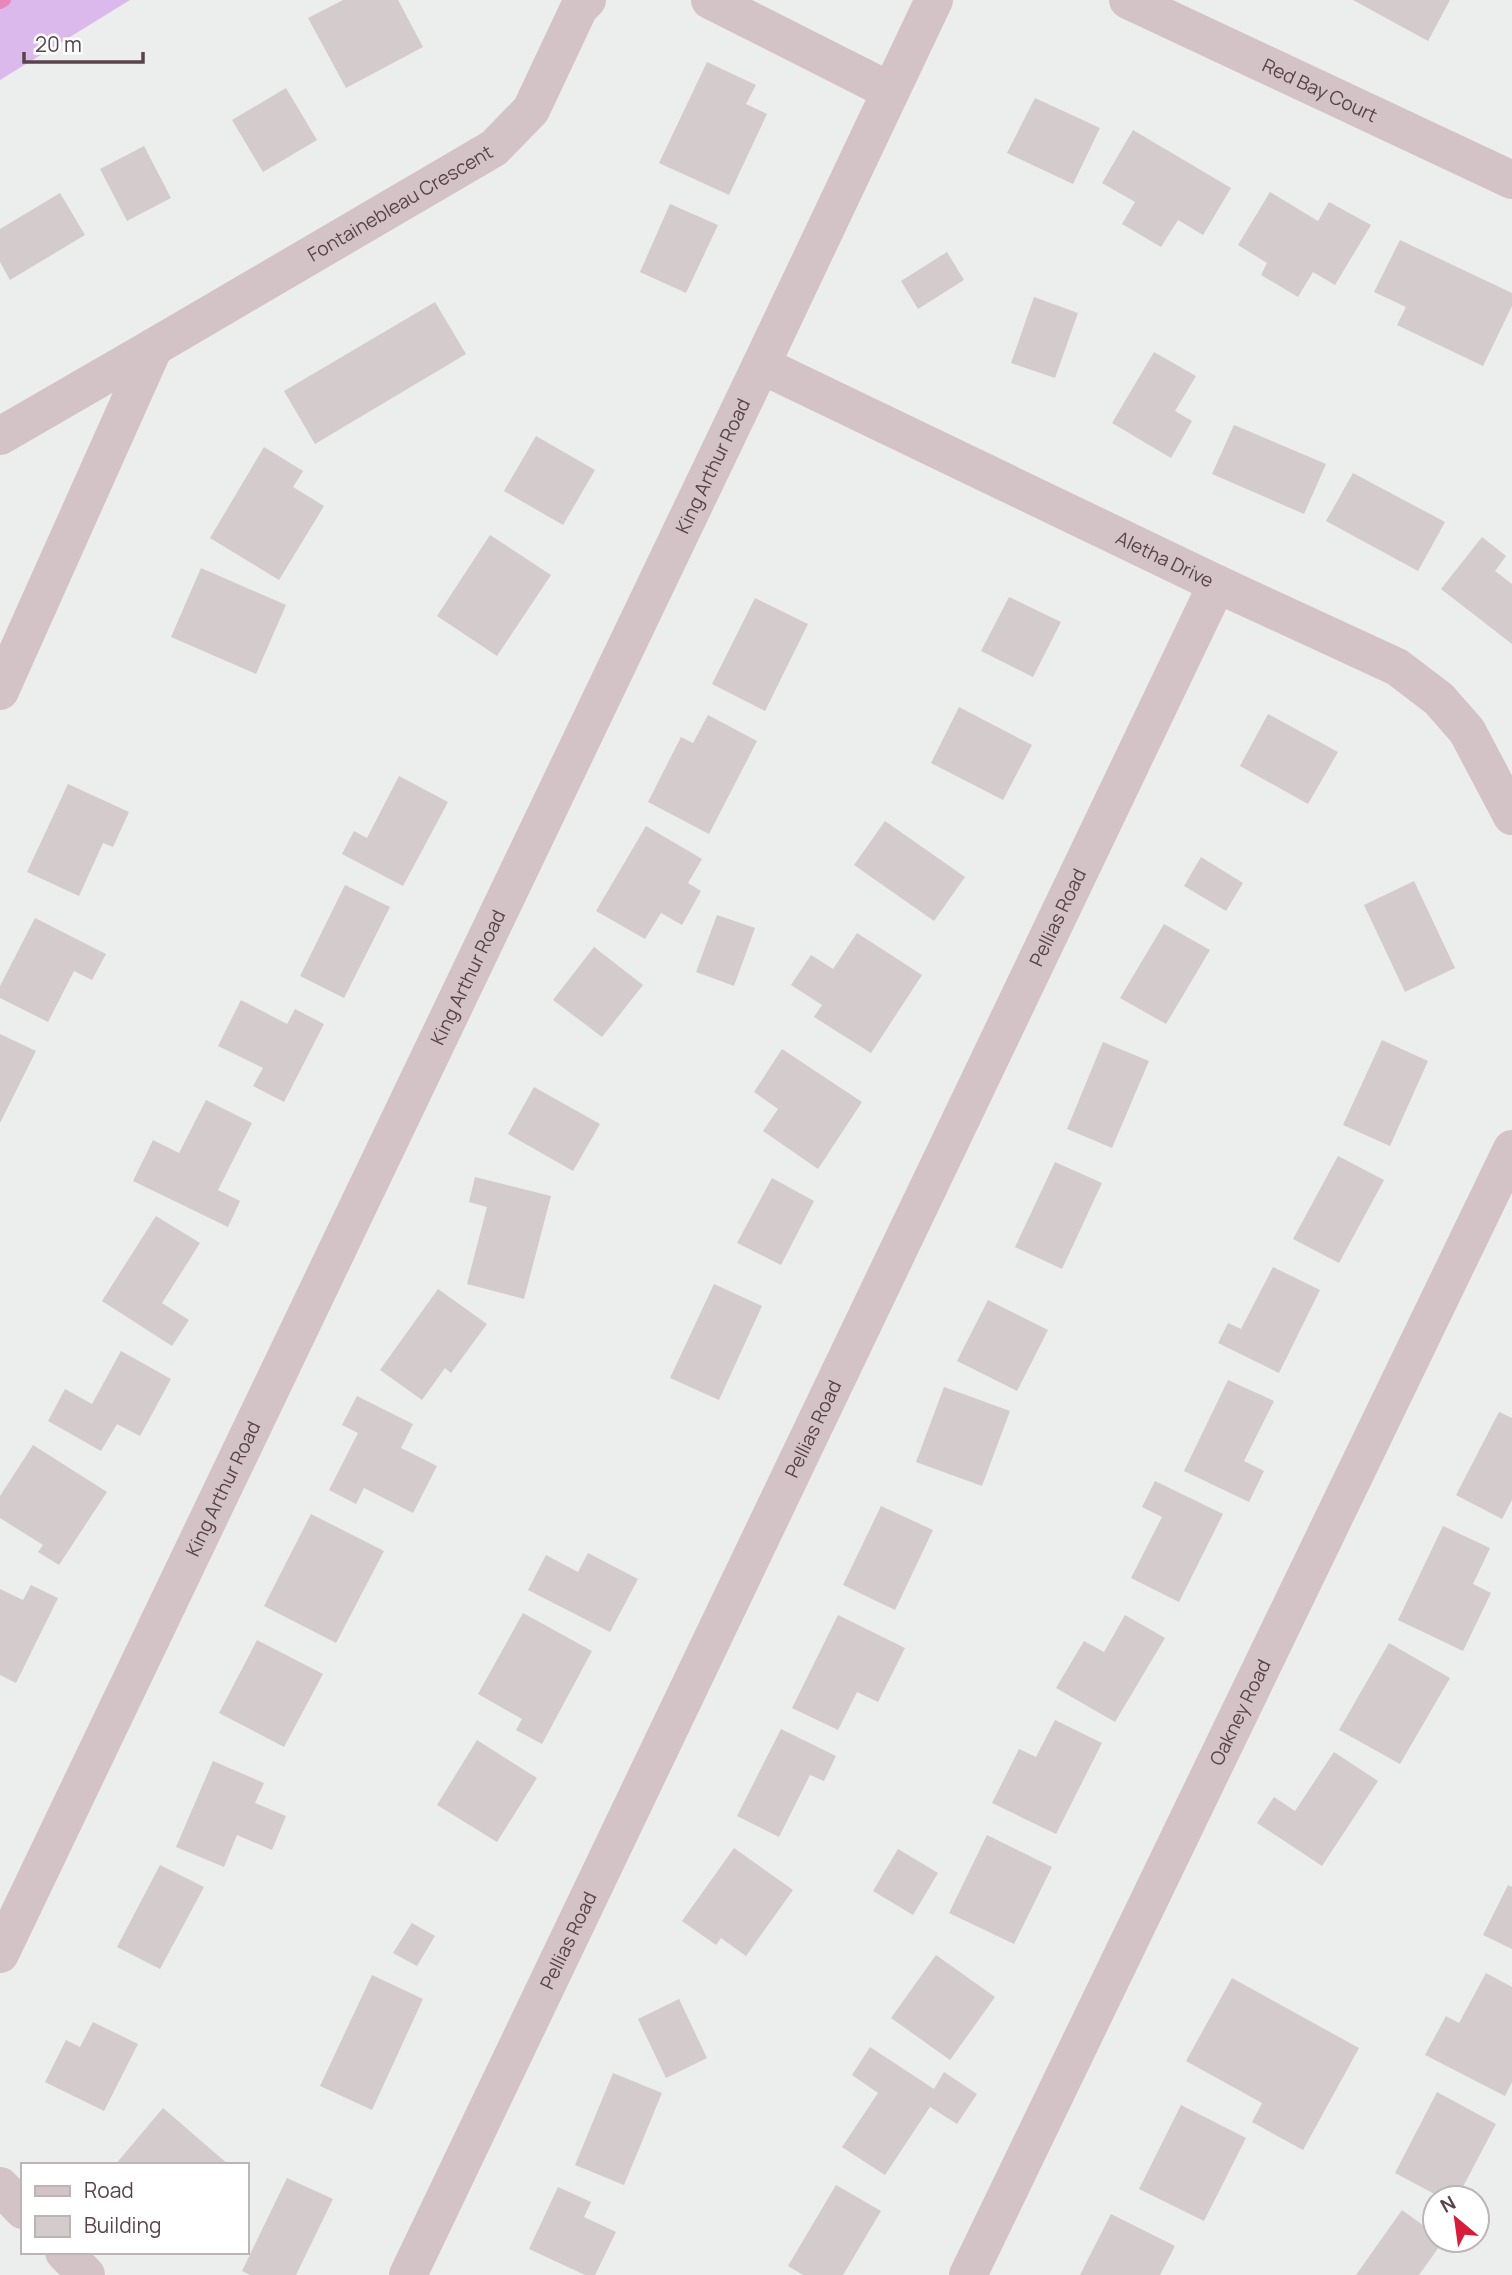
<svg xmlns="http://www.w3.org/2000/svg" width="1512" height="2275" viewBox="0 0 1512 2275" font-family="Manrope,sans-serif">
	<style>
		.green { fill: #dbb9ed }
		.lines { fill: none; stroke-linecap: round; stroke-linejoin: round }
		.stream { stroke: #e987bb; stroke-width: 12 }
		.building { fill: #d4cbcc }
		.minor { stroke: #d3c2c6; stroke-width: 38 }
		.labels { text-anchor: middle; stroke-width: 6; stroke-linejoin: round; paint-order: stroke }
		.street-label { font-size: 19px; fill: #58444a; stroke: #fff }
	</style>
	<rect width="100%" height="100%" fill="#ebeeec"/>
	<path class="green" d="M0 0H130L0 80Z"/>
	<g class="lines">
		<path class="stream" d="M0 3 5 0"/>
	</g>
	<g class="building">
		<path d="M343 0H398L423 47 346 88 308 18Z"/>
		<path d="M1353 0H1450L1428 41Z"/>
		<path d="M707 62 756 85 746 104 767 114 729 195 659 163Z"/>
		<path d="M286 88 317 140 263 172 232 120Z"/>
		<path d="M1035 98 1100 128 1073 184 1007 153Z"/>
		<path d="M1133 130 1231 188 1203 235 1178 220 1161 247 1122 224 1135 202 1102 183Z"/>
		<path d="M144 146 171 198 127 221 100 169Z"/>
		<path d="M1270 192 1318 221 1329 202 1371 225 1335 285 1313 272 1298 297 1261 275 1267 263 1238 245Z"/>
		<path d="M60 193 85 235 10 280 0 262V229Z"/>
		<path d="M670 204 718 225 686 293 640 272Z"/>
		<path d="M1400 240 1512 293V306L1483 366 1397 325 1406 307 1374 292Z"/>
		<path d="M947 252 964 280 918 309 901 281Z"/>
		<path d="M1034 297 1078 313 1055 378 1011 363Z"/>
		<path d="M435 302 466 354 315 444 284 391Z"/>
		<path d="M1154 352 1196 376 1175 411 1192 421 1171 458 1112 423Z"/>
		<path d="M1234 425 1326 464 1304 514 1212 474Z"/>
		<path d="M536 436 595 470 563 525 504 491Z"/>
		<path d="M264 447 303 471 293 487 324 506 279 580 210 538Z"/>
		<path d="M1353 473 1445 522 1418 571 1326 521Z"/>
		<path d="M490 535 551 575 497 656 437 616Z"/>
		<path d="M1482 537 1506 556 1495 571 1512 584V644L1441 589Z"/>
		<path d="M201 568 286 605 256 674 171 637Z"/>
		<path d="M1009 597 1061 622 1033 677 981 651Z"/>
		<path d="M755 598 808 624 765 711 712 684Z"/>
		<path d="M959 707 1032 745 1003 800 931 763Z"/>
		<path d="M1268 714 1338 752 1308 804 1240 766Z"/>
		<path d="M708 715 757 741 709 834 648 802 681 737 693 743Z"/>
		<path d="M399 776 448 802 403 886 342 854 354 831 367 838Z"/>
		<path d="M68 784 129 812 113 847 103 843 79 896 27 872Z"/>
		<path d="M885 821 965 877 934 921 854 865Z"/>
		<path d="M646 826 702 859 688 883 701 891 682 925 661 913 645 939 596 911Z"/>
		<path d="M1201 857 1243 883 1226 911 1184 886Z"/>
		<path d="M1414 881 1455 968 1405 992 1364 905Z"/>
		<path d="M345 885 390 907 344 998 300 976Z"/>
		<path d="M717 915 755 928 734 986 696 972Z"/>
		<path d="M35 918 106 954 92 980 74 971 48 1022 0 998V986Z"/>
		<path d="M1164 924 1210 950 1166 1024 1120 998Z"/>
		<path d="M857 933 922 975 871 1053 814 1017 822 1005 791 985 811 955 833 969Z"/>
		<path d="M594 947 643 985 602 1037 553 1000Z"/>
		<path d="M241 1000 287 1024 295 1009 324 1024 284 1102 253 1086 263 1068 218 1046Z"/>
		<path d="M0 1034 36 1051 0 1123Z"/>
		<path d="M1382 1040 1428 1061 1390 1146 1343 1125Z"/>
		<path d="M1103 1042 1149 1061 1112 1148 1067 1129Z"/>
		<path d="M782 1049 862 1102 818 1169 763 1131 778 1109 754 1092Z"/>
		<path d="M534 1087 600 1124 573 1171 508 1134Z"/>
		<path d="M206 1100 252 1123 218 1190 240 1201 228 1227 133 1181 153 1140 179 1153Z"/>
		<path d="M1338 1156 1384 1180 1339 1263 1293 1239Z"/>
		<path d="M1055 1162 1102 1183 1062 1269 1015 1247Z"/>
		<path d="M475 1177 551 1196 524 1299 467 1284 487 1207 469 1202Z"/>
		<path d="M772 1178 814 1201 781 1265 737 1243Z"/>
		<path d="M156 1216 200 1243 162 1303 189 1320 172 1346 102 1301Z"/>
		<path d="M1273 1267 1320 1290 1279 1373 1218 1343 1228 1323 1241 1329Z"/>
		<path d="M714 1284 762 1306 719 1400 670 1378Z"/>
		<path d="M438 1289 487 1324 451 1373 445 1368 422 1400 380 1370Z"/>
		<path d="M988 1300 1048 1330 1017 1391 957 1361Z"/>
		<path d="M121 1351 171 1379 140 1436 117 1424 101 1451 48 1421 65 1389 92 1404Z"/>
		<path d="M1228 1380 1274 1401 1244 1461 1264 1471 1249 1502 1184 1471Z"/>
		<path d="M944 1387 1010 1411 982 1486 916 1462Z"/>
		<path d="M357 1396 413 1424 401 1448 437 1466 413 1513 364 1488 356 1504 329 1490 358 1433 342 1425Z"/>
		<path d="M1499 1412 1512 1418V1500L1502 1519 1456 1495Z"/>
		<path d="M33 1445 107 1492 59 1565 38 1552 43 1545 0 1518V1496Z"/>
		<path d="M1155 1481 1223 1514 1179 1602 1131 1578 1162 1517 1142 1507Z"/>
		<path d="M881 1506 933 1530 895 1610 843 1585Z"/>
		<path d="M311 1514 384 1551 336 1643 264 1606Z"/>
		<path d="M1443 1526 1490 1548 1473 1584 1491 1593 1463 1651 1398 1620Z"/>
		<path d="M588 1553 638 1579 610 1632 528 1590 546 1555 578 1572Z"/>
		<path d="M31 1585 58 1598 16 1683 0 1675V1589L23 1600Z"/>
		<path d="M523 1613 592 1651 542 1744 516 1730 522 1719 478 1694Z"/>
		<path d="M838 1615 905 1648 878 1702 857 1692 838 1730 792 1708Z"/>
		<path d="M1125 1615 1165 1638 1115 1722 1056 1688 1084 1641 1104 1652Z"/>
		<path d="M257 1640 323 1674 284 1747 219 1713Z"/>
		<path d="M1389 1643 1450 1678 1400 1764 1339 1730Z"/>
		<path d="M1055 1720 1102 1743 1056 1834 992 1803 1019 1749 1036 1757Z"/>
		<path d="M781 1729 836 1756 824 1781 810 1775 779 1837 737 1816Z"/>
		<path d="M477 1740 537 1778 497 1842 437 1805Z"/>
		<path d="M1334 1752 1378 1781 1322 1866 1257 1823 1274 1797 1295 1811Z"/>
		<path d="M213 1761 264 1783 255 1803 286 1816 272 1850 237 1835 224 1867 176 1847Z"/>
		<path d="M987 1835 1052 1867 1014 1944 949 1913Z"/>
		<path d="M734 1848 793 1890 746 1956 721 1938 716 1945 682 1921Z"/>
		<path d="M898 1849 938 1873 913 1915 873 1891Z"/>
		<path d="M160 1865 204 1887 160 1969 117 1947Z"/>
		<path d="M1508 1885 1512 1887V1949L1483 1935Z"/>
		<path d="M412 1923 435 1936 417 1966 393 1953Z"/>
		<path d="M936 1955 995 1997 950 2060 891 2018Z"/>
		<path d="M1486 1973 1512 1987V2082L1505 2096 1425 2055 1446 2016 1459 2023Z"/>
		<path d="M372 1975 423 1999 372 2110 320 2086Z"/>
		<path d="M1232 1978 1359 2048 1303 2150 1252 2122 1262 2103 1186 2061Z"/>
		<path d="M679 1999 707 2058 666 2078 638 2019Z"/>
		<path d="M93 2022 138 2044 104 2111 45 2082 66 2040 80 2047Z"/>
		<path d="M870 2047 934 2089 944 2072 977 2094 957 2124 930 2107 885 2175 842 2147 878 2093 852 2075Z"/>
		<path d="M613 2073 662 2093 624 2185 575 2165Z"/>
		<path d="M1437 2092 1496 2124 1457 2198H1442L1395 2173Z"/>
		<path d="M1181 2105 1246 2138 1204 2221 1139 2189Z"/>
		<path d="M163 2108 229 2165H115Z"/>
		<path d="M287 2178 333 2199 296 2275H250L242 2271Z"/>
		<path d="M836 2185 881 2211 843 2275H803L788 2266Z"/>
		<path d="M558 2187 591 2202 584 2217 616 2232 595 2275H585L529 2249Z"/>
		<path d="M1402 2210 1435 2234V2240H1444L1419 2275H1356Z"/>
		<path d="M1111 2214 1175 2246 1160 2275H1080Z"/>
	</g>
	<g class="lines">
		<g class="minor">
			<path d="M710 0 890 91"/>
			<path id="s1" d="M1128 0 1512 180"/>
			<path id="s2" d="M154 347 494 148 531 110 579 8 587 0"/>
			<path id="s3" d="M761 365 1217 584 1397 667 1439 699 1467 731 1512 816"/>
			<path d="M0 436 154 347 0 691"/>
			<path id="s4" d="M0 1954 761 365 934 0"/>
			<path d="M0 2186 23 2210"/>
			<path d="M64 2252 86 2275"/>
			<path id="s5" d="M408 2275 1217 584"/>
			<path id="s6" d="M968 2275 1512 1149"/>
		</g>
	</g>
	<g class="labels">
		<g class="street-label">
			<text dy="7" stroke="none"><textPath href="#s1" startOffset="212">Red Bay Court</textPath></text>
			<text dy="7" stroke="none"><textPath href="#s2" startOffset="285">Fontainebleau Crescent</textPath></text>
			<text dy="7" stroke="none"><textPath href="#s4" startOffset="1650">King Arthur Road</textPath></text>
			<text dy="7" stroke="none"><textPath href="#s3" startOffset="448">Aletha Drive</textPath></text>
			<text dy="7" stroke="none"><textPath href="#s5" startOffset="1505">Pellias Road</textPath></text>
			<text dy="7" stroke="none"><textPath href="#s4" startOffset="1083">King Arthur Road</textPath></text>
			<text dy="7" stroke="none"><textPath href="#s5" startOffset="938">Pellias Road</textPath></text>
			<text dy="7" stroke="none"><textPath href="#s4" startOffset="516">King Arthur Road</textPath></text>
			<text dy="7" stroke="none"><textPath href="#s6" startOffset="625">Oakney Road</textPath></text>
			<text dy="7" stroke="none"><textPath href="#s5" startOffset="371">Pellias Road</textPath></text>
		</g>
	</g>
	<rect x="21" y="2163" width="228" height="91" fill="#ffffff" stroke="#bcb4b7" stroke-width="2"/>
	<rect x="35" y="2186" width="35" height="10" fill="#d3c2c6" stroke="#bcb4b7" stroke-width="2"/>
	<text x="84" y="2198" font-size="21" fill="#58444a">Road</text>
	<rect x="35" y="2216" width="35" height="21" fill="#d4cbcc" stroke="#bcb4b7" stroke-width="2"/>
	<text x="84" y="2233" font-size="21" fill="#58444a">Building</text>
	<g transform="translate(1456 2219) rotate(331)"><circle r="33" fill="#ffffff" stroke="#bcb4b7" stroke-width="2"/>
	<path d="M0-5L12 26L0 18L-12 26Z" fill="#d81c3c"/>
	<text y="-10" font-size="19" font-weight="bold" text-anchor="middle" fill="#58444a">N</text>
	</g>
	<path d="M24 52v10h119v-10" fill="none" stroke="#58444a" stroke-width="3.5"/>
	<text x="35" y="52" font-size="21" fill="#58444a" stroke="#ffffff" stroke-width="5" paint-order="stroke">20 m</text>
</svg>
